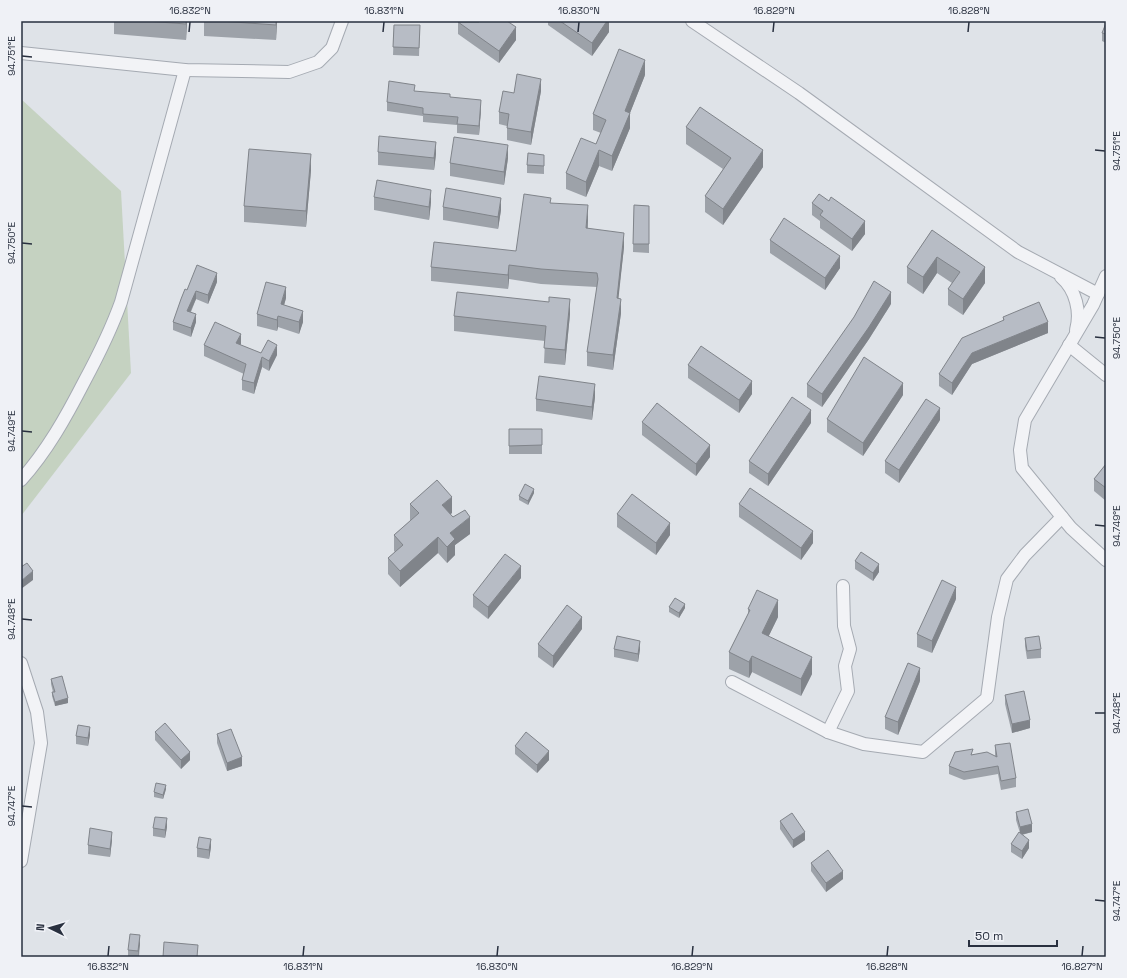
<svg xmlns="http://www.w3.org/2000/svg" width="1127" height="978" viewBox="0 0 1127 978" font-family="'Space Grotesk',sans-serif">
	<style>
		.green { fill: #c5d2c1 }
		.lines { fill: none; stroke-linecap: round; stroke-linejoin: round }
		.minor-casing { stroke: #a5aab2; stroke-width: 14 }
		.minor { stroke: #f2f3f6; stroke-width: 12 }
		.wall { fill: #9da2a9 }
		.shaded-wall { fill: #80848a }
		.building { fill: #b7bcc5; stroke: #80848a }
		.ticks { fill: none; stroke: #29303f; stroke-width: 1.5 }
		.neatline { fill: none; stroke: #29303f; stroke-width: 1.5 }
		.ticks-label { font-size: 10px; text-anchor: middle; fill: #29303f }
	</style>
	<rect width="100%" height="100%" fill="#dfe3e8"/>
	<path class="green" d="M21 99 121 191 131 373 21 516Z"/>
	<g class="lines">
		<g class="minor-casing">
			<g id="minor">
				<path d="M692 21 799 93 1018 252 1098 294"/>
				<path d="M21 53 185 70 289 72 318 62 332 48 342 21"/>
				<path d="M1106 276 1093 305 1025 420 1020 450 1022 468 1071 528 1106 560"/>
				<path d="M1061 277C1076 290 1081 312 1076 330"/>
				<path d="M1069 345 1106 375"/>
				<path d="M21 480C47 451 66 417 84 382 98 356 111 330 121 302L185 70"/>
				<path d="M21 663 37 712 41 743 21 861"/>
				<path d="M732 682 828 732 864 744 923 752 987 698 998 617 1007 579 1025 555 1062 517"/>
				<path d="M828 732 848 691 845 666 850 649 844 626 843 586"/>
			</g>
		</g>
		<use href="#minor" class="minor"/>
	</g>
	<g class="wall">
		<path d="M114 21H187L186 40 114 34Z"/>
		<path d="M204 21H277L276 40 204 36Z"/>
		<path d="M548 21H609V32L592 56 548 25Z"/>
		<path d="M458 22 516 40 499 63 458 34Z"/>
		<path d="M1106 23V43L1102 41V33Z"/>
		<path d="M394 25H420L419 56 393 55Z"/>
		<path d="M645 75 630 113V128L612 171 599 166 586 197 566 189V173L596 144 601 133 593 130V114Z"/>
		<path d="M541 91 531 145 507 140V126L499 124V112L514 93Z"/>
		<path d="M415 92 450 97 481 109 479 135 457 133V125L423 122V116L387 111V102Z"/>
		<path d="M686 127 763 167 723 225 705 212V196L723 169 686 144Z"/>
		<path d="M378 152 436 154 434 170 378 165Z"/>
		<path d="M508 158 504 185 450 176V163Z"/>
		<path d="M544 164V174L527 173V165Z"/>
		<path d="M311 170 306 227 244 222V206Z"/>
		<path d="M374 197 431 202 429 220 374 210Z"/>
		<path d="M551 203 588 220V228L624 247 618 298 621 313 613 370 587 366V352L597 287 541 284 509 279 508 289 431 281V267L516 251Z"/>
		<path d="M812 203 865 234 852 251 820 228V221L812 215Z"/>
		<path d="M634 205 649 206V253L633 252Z"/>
		<path d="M443 207 501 210 498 229 443 220Z"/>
		<path d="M932 230 985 283 963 315 948 305V289L952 283 937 273 923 294 907 283V267Z"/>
		<path d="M770 240 840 268 825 290 770 253Z"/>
		<path d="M217 282 208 304 196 299 191 312 196 322 191 337 173 330V322L187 290Z"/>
		<path d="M286 298 284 305 303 322 299 334 278 327 277 331 257 326V314Z"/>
		<path d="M549 302 570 314 565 365 544 363 545 341 454 331V316Z"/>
		<path d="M891 304 869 339 822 407 807 397V384Z"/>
		<path d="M1003 317 1048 333 972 364 952 395 939 386V374L1003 321Z"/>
		<path d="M241 344 240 345 261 353 277 355 269 371 262 367 254 394 242 390V380L244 374 204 356V345Z"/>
		<path d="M688 365 752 394 739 413 688 378Z"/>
		<path d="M903 395 863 456 827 432V419Z"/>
		<path d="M595 397 592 420 536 411V399Z"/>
		<path d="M940 420 899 483 885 473V461Z"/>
		<path d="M642 422 710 457 696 476 642 435Z"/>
		<path d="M811 423 768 486 749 473V461Z"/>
		<rect x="509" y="429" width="33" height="25"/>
		<path d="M1106 464V501L1094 491V479Z"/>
		<path d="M534 493 528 505 519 500V496Z"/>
		<path d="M410 504 452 513 450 514 470 534 455 545V555L447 563 438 553 400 587 388 574V558L395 552 394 551V535L411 520H410Z"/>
		<path d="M739 504 813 543 801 560 739 517Z"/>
		<path d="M617 514 670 535 656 555 617 527Z"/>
		<path d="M855 561 879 572 873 581 855 569Z"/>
		<path d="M521 578 488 619 473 607V595Z"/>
		<path d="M956 599 932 653 917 647V634Z"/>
		<path d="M669 607 685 608 679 618 669 612Z"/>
		<path d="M748 609 778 617 768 637 812 674 801 696 752 672 749 678 729 669V652L748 614Z"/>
		<path d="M582 629 553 668 538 657V644Z"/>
		<path d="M1025 638 1041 649V658L1027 659 1025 646Z"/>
		<path d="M614 649H640L638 662 614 657Z"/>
		<path d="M51 679 68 703 55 706 52 696V692H53L51 684Z"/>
		<path d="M920 681 898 735 885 729V717Z"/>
		<path d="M1005 695 1030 728 1012 733 1005 704Z"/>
		<path d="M155 732 190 760 181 769 155 740Z"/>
		<path d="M217 734 242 766 227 771 217 743Z"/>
		<path d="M90 735 88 746 76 744V736Z"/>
		<path d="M995 745 1016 778V787L1001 790 998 774 964 780 949 774V766L973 755 995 756Z"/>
		<path d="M515 746 549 760 537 773 515 754Z"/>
		<path d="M166 789 163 799 154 797V792Z"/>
		<path d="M1016 812 1032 832 1022 835 1029 848 1022 859 1011 852V844L1020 833 1016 820Z"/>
		<path d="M780 821 805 840 793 848 780 829Z"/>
		<path d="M167 827 165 838 153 836V828Z"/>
		<path d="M112 840 110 857 88 854V845Z"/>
		<path d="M211 847 209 859 197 857V848Z"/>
		<path d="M811 863 843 879 826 892 811 871Z"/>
		<path d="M140 944 139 957H128V950Z"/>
	</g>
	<g class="shaded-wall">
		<path d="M186 21H187L186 40Z"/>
		<path d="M276 21H277L276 40Z"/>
		<path d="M607 21H609V32L592 56V43Z"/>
		<path d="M516 27V40L499 63V51Z"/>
		<path d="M645 60V75L630 113V128L612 171V156L625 111Z"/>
		<path d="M541 79V91L531 145V132Z"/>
		<path d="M481 100V109L479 135V126Z"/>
		<path d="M436 142V154L434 170V158Z"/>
		<path d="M508 145V158L504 185V172Z"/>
		<path d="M599 150V166L586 197V182Z"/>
		<path d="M763 150V167L723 225V209Z"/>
		<path d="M311 154V170L306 227V211Z"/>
		<path d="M431 190V202L429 220V207Z"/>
		<path d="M501 198V210L498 229V217Z"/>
		<path d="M588 205V220L586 243V228Z"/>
		<path d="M865 221V234L852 251V239Z"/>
		<path d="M624 233V247L617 312V298Z"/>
		<path d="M840 256V268L825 290V278Z"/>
		<path d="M937 257V273L923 294V277Z"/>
		<path d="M509 265V279L508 289V275Z"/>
		<path d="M985 267V283L963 315V299Z"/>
		<path d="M217 273V282L208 304V295Z"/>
		<path d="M286 287V298L281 316V304Z"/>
		<path d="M196 291V299L187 319V311Z"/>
		<path d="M891 292V304L869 339 822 407V394Z"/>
		<path d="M570 299V314L565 365V350Z"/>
		<path d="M621 299V313L613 370V355Z"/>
		<path d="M303 311V322L299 334V322Z"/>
		<path d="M196 314V322L191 337V328Z"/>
		<path d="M278 316V327L277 331V320Z"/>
		<path d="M1048 322V333L972 364 952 395V383L972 353Z"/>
		<path d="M241 334V344L236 354V343Z"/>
		<path d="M277 345V355L269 371V361Z"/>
		<path d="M262 357V367L254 394V383Z"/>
		<path d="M752 381V394L739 413V400Z"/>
		<path d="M903 383V395L863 456V443Z"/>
		<path d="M595 384V397L592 420V407Z"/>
		<path d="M940 408V420L899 483V470Z"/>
		<path d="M811 410V423L768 486V474Z"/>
		<path d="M710 445V457L696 476V464Z"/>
		<path d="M534 489V493L528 505V501Z"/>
		<path d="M452 497V513L442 521V505Z"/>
		<path d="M470 517V534L455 545V555L447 563V547L450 533Z"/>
		<path d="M670 523V535L656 555V543Z"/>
		<path d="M813 531V543L801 560V548Z"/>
		<path d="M438 537V553L400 587V571Z"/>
		<path d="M879 564V572L873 581V573Z"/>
		<path d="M521 566V578L488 619V607Z"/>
		<path d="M33 571V580L21 589V581Z"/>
		<path d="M956 587V599L932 653V641Z"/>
		<path d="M778 600V617L762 650V633Z"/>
		<path d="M685 604V608L679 618V613Z"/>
		<path d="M582 617V629L553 668V656Z"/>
		<path d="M640 641V649L638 662V654Z"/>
		<path d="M752 656V672L749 678V662Z"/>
		<path d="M812 657V674L801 696V679Z"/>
		<path d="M920 668V681L898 735V722Z"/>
		<path d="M68 698V703L55 706V702Z"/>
		<path d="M1030 720V728L1012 733V724Z"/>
		<path d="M90 727V735L88 746V738Z"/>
		<path d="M549 751V760L537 773V765Z"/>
		<path d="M190 752V760L181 769V760Z"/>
		<path d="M242 757V766L227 771V763Z"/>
		<path d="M166 785V789L163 799V795Z"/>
		<path d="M167 818V827L165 838V830Z"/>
		<path d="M1032 824V832L1020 835V827Z"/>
		<path d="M112 832V840L110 857V849Z"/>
		<path d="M805 832V840L793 848V840Z"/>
		<path d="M211 839V847L209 859V850Z"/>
		<path d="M1029 840V848L1022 859V851Z"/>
		<path d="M843 871V879L826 892V883Z"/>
		<path d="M140 935V944L138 957V951Z"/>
	</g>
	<g class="building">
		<path d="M146 21H186V24Z"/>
		<path d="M220 21H276V25Z"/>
		<path d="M479 21H507L516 27 499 51 458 22H479Z"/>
		<path d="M560 21H607L592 43Z"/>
		<path d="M1106 23V34L1102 33Z"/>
		<path d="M394 25H420L419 48 393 47Z"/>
		<path d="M619 49 645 60 625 111 630 113 612 156 599 150 586 182 566 173 581 138 596 144 606 120 593 114Z"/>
		<path d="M517 74 541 79 531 132 507 128 509 114 499 112 503 91 514 93Z"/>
		<path d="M389 81 415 85 414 91 450 94V97L481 100 479 126 457 124 458 117 423 114V108L387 102Z"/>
		<path d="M700 107 763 150 723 209 705 196 731 158 686 127Z"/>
		<path d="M379 136 436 142 434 158 378 152Z"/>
		<path d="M454 137 508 145 504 172 450 163Z"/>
		<path d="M249 149 311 154 306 211 244 206Z"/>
		<path d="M528 153 544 155V166L527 165Z"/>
		<path d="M377 180 431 190 429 207 374 197Z"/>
		<path d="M446 188 501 198 498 217 443 207Z"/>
		<path d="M524 194 551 198 550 203 588 205 586 228 624 233 617 298 621 299 613 355 587 352 598 279 597 273 541 269 509 265 508 275 431 267 434 242 516 251Z"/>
		<path d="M819 194 829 201 831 197 865 221 852 239 820 215 823 211 812 203Z"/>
		<path d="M634 205 649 206V244H633Z"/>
		<path d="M784 218 840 256 825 278 770 240Z"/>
		<path d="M932 230 985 267 963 299 948 289 960 272 937 257 923 277 907 267Z"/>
		<path d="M197 265 217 273 208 295 196 291 187 311 196 314 191 328 173 322 181 299 185 289 187 290Z"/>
		<path d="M874 281 891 292 869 327 822 394 807 384 854 317Z"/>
		<path d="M266 282 286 287 281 304 303 311 299 322 278 316 277 320 257 314Z"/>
		<path d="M457 292 549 302V297L570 299 565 350 544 348 546 326 454 316Z"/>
		<path d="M1039 302 1048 322 972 353 952 383 939 374 962 338 1004 320 1003 317Z"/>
		<path d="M215 322 241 334 236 343 261 353 268 340 277 345 269 361 262 357 254 383 242 380 246 364 204 345Z"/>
		<path d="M701 346 752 381 739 400 688 365Z"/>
		<path d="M864 357 903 383 863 443 827 419Z"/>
		<path d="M539 376 595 384 592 407 536 399Z"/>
		<path d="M792 397 811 410 768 474 749 461Z"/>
		<path d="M926 399 940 408 899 470 885 461Z"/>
		<path d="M657 403 710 445 696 464 642 422Z"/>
		<path d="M509 429H542V445L509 446Z"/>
		<path d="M1106 464V488L1094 479Z"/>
		<path d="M437 480 452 497 442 505 453 517 465 510 470 517 450 533 455 539 447 547 438 537 400 571 388 558 403 545 394 535 419 513 410 504Z"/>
		<path d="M525 484 534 489 528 501 519 496Z"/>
		<path d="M750 488 813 531 801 548 739 504Z"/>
		<path d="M632 494 670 523 656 543 617 514Z"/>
		<path d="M861 552 879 564 873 573 855 561Z"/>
		<path d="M505 554 521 566 488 607 473 595Z"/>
		<path d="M27 563 33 571 21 581V567Z"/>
		<path d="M942 580 956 587 932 641 917 634Z"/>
		<path d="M757 590 778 600 762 633 812 657 801 679 752 656 749 662 729 652 750 610 748 609Z"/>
		<path d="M675 598 685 604 679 613 669 607Z"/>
		<path d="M567 605 582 617 553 656 538 644Z"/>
		<path d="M617 636 640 641 638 654 614 649Z"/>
		<path d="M1039 636 1041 649 1027 651 1025 638Z"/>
		<path d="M908 663 920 668 898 722 885 717Z"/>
		<path d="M62 676 68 698 55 702 52 692H55L51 679Z"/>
		<path d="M1024 691 1030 720 1012 724 1005 695Z"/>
		<path d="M165 723 190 752 181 760 155 732Z"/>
		<path d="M78 725 90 727 88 738 76 736Z"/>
		<path d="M231 729 242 757 227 763 217 734Z"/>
		<path d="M526 732 549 751 537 765 515 746Z"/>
		<path d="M1010 743 1016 778 1001 781 998 766 964 772 949 766 955 752 973 749 971 755 987 752 997 757 995 745Z"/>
		<path d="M156 783 166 785 163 795 154 792Z"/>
		<path d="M1028 809 1032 824 1020 827 1016 812Z"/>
		<path d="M792 813 805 832 793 840 780 821Z"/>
		<path d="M155 817 167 818 165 830 153 828Z"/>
		<path d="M90 828 112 832 110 849 88 845Z"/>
		<path d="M1019 832 1029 840 1022 851 1011 844Z"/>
		<path d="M199 837 211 839 209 850 197 848Z"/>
		<path d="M828 850 843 871 826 883 811 863Z"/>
		<path d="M130 934 140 935 138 951 128 950Z"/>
		<path d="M164 942 198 945 197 957H163Z"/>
	</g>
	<path class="ticks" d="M189 32 190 22M383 32 384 22M578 32 579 22M773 32 774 22M968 32 969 22M22 56 32 57M1095 150 1105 151M22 243 32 244M1095 337 1105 338M22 431 32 432M1095 525 1105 526M22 619 32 620M1095 713H1105M22 806 32 807M1095 900 1105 901M108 956 109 946M303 956 304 946M497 956 498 946M692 956 693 946M887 956 888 946M1082 956 1083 946"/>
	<rect width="1127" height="978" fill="none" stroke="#eff1f6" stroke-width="44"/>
	<g transform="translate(50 928) rotate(275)" stroke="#eff1f6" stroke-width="3" paint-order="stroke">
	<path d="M0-3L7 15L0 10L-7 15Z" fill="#29303f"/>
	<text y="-6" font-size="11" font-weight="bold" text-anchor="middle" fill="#29303f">N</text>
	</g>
	<path d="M969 940v6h88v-6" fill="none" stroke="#29303f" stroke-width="2"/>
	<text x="975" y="940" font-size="12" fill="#29303f" stroke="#eff1f6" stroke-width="3" paint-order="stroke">50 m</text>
	<rect x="22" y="22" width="1083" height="934" class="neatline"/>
	<g class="ticks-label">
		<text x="190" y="14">16.832°N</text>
		<text x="384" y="14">16.831°N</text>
		<text x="579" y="14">16.830°N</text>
		<text x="774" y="14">16.829°N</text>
		<text x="969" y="14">16.828°N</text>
		<text transform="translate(11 56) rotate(-90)" y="4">94.751°E</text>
		<text transform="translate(1116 151) rotate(-90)" y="4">94.751°E</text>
		<text transform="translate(11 243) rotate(-90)" y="4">94.750°E</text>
		<text transform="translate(1116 338) rotate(-90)" y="4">94.750°E</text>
		<text transform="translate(11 431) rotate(-90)" y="4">94.749°E</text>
		<text transform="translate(1116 526) rotate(-90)" y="4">94.749°E</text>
		<text transform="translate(11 619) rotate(-90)" y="4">94.748°E</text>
		<text transform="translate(1116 713) rotate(-90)" y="4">94.748°E</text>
		<text transform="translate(11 806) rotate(-90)" y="4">94.747°E</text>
		<text transform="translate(1116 901) rotate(-90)" y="4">94.747°E</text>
		<text x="108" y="970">16.832°N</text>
		<text x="303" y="970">16.831°N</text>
		<text x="497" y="970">16.830°N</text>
		<text x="692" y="970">16.829°N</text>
		<text x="887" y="970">16.828°N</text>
		<text x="1082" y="970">16.827°N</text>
	</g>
</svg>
